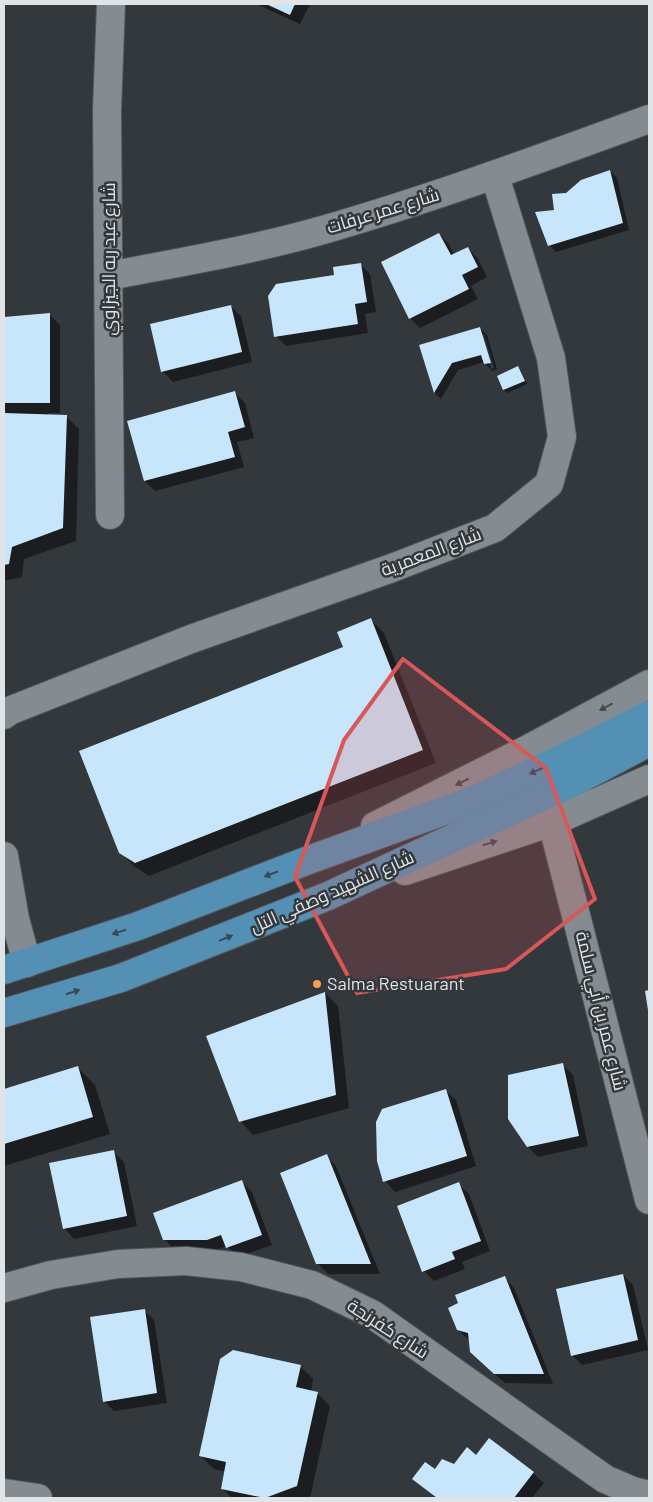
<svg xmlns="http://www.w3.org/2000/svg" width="653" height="1502" viewBox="0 0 653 1502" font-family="Barlow,Cairo,sans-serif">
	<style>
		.shadow { fill: #0007; fill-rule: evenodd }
		.building { fill: #c8e6fb }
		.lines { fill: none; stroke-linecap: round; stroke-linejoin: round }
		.minor-casing { stroke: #51575a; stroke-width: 30 }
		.major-casing { stroke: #51575a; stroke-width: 30 }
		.minor { stroke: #858c91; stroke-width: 28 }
		.major { stroke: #5490b3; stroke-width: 28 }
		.oneway { fill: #43494d }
		.oneway2 { fill: #3a4a54 }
		.marked { fill: #d85758; fill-opacity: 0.2; stroke: #d85758; stroke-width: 4; stroke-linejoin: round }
		.poi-dot { fill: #fb9e50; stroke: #33383c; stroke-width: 2 }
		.labels { text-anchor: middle; stroke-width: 5; stroke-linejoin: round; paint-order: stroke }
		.street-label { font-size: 18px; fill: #e0e4e6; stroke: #33383c }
		.poi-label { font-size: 18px; fill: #e0e4e6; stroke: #33383c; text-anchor: start }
	</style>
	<rect width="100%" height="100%" fill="#33383c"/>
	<g class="shadow">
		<path d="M256 4H310L300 24Z"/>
		<path d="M610 171 617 178 629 230 556 252 549 245 555 211 567 194Z"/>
		<path d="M439 234 449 244 454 255 468 248 478 259 487 277 471 286 478 299 420 328 410 318Z"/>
		<path d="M360 264 370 274 376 312 365 314 368 333 286 346 276 336 335 276Z"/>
		<path d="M230 306 241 316 252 362 173 382 162 371Z"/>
		<path d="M50 315 60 325V413H48V415L66 416 79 429 76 541 24 559 22 577 4 581V414H8L4 410V318Z"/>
		<path d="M480 328 487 335 497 369 492 371 484 362 458 370 441 399 435 393 421 346ZM481 335H484L494 368 491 369Z"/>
		<path d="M518 368 521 371 527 384 507 393 504 390 499 376Z"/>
		<path d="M235 393 245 403 254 438 237 442 244 467 155 491 145 481Z"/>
		<path d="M371 620 384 633 436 763 149 876 134 866 120 852 345 647Z"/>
		<path d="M325 993 338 1006 349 1108 253 1135 240 1121 208 1037Z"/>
		<path d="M563 1065 573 1075 588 1146 538 1157 528 1147Z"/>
		<path d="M77 1067 95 1085 110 1134 4 1166V1090Z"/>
		<path d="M445 1090 456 1100 476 1166 395 1192 385 1181Z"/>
		<path d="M113 1152 124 1162 137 1226 74 1239 64 1228Z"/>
		<path d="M326 1156 336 1166 380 1274H328L317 1263Z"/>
		<path d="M242 1182 252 1192 272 1245 238 1257 227 1246 217 1250H175L164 1239Z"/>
		<path d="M458 1184 469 1194 490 1251 462 1262 465 1269 434 1281 424 1271Z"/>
		<path d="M623 1275 633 1285 648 1350 582 1365 572 1355Z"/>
		<path d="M504 1277 514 1288 553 1384 505 1383 481 1362 469 1340 458 1330Z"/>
		<path d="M144 1310 154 1320 167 1403 114 1411 104 1401Z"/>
		<path d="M300 1366 313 1379 311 1392 317 1393 330 1406 310 1498H232L222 1488 226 1472 214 1469 201 1456Z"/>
		<path d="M476 1456 533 1473 544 1483 532 1498H436L414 1479Z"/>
	</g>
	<g class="building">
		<path d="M266 4H295L290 15Z"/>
		<path d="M610 170 623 223 548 246 535 212 554 210 552 194 566 193 581 180Z"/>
		<path d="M439 233 451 255 468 247 478 267 462 275 469 289 409 319 381 262Z"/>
		<path d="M361 263 367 302 355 304 358 324 274 337 268 296 276 284 334 275 333 267Z"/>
		<path d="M231 305 242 352 161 372 150 324Z"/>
		<path d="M50 313V403H4V317Z"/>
		<path d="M480 327 491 363 484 364 481 355 452 363 434 393 419 345Z"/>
		<path d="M518 366 525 381 503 390 497 376Z"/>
		<path d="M235 391 245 427 228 432 235 457 144 481 127 421Z"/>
		<path d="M4 413 67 415 63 528 12 547 9 564 4 565Z"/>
		<path d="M371 618 423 750 135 863 119 853 79 751 343 647 337 632Z"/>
		<path d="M649 990V1010H648L645 991Z"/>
		<path d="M325 992 336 1095 239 1122 206 1036Z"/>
		<path d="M563 1063 579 1136 527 1147 508 1119V1075Z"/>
		<path d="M78 1066 93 1117 4 1144V1089Z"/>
		<path d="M446 1089 467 1156 383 1182 377 1161 376 1122 382 1109Z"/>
		<path d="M114 1150 127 1216 63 1229 49 1163Z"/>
		<path d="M327 1154 371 1264H316L280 1173Z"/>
		<path d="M242 1180 262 1235 226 1248 221 1235 207 1240H163L153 1213Z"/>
		<path d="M459 1182 481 1241 452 1252 455 1259 422 1272 397 1206Z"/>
		<path d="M623 1274 638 1340 571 1356 556 1289Z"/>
		<path d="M505 1276 544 1374H494L470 1352 468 1333 457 1330 448 1308 458 1303 455 1295Z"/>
		<path d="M145 1309 157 1393 103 1402 90 1317Z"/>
		<path d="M233 1350 301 1365 296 1387 318 1392 297 1486 265 1498 221 1489 226 1462 199 1456 220 1359Z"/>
		<path d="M489 1438 534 1472 514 1498H437L412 1479 425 1462 435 1469 442 1459 454 1464 467 1447 476 1455Z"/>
	</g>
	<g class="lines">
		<g class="minor-casing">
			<g id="minor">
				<path d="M109 276C181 262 253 250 323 230 434 198 542 158 649 119"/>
				<path d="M110 515 107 110 111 4"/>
				<path d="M4 715 9 711 191 639 392 568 495 528 549 484 562 437 551 358 495 176"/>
				<path d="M552 822 649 1200"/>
				<path d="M375 826 526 750 649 684"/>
				<path d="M4 856 15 919 27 963"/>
				<path d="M405 871 552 822 649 779"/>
				<path d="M4 1288 51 1275 118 1264 186 1261 241 1267 312 1285 372 1314 605 1479 633 1491 649 1495"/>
				<path d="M4 1493 38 1498"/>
			</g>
		</g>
		<g class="major-casing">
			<g id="major">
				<path d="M4 970 138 926 306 861 474 800 580 750 649 715"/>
				<path d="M4 1013 121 978 328 896 578 780 649 742"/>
			</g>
		</g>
		<use href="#minor" class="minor"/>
		<use href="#major" class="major"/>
	</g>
	<defs><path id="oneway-solid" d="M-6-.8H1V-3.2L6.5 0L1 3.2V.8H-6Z" transform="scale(1.25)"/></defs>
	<g class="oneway">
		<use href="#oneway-solid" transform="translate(606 707) rotate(152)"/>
		<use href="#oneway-solid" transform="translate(462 782) rotate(153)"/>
		<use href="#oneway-solid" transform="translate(490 843) rotate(-18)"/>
	</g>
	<g class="oneway2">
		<use href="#oneway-solid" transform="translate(536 771) rotate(155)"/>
		<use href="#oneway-solid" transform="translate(271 874) rotate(159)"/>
		<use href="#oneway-solid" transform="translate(119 932) rotate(162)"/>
		<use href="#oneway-solid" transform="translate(226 938) rotate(-22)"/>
		<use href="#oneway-solid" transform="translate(73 992) rotate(-17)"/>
	</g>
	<path class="marked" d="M403 659 546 768 595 899 506 969 357 993 295 877 344 740Z"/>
	<circle class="poi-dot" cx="317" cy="984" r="5"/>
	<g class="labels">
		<g class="street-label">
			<text transform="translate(383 211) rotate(-17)" y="6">شارع عمر عرفات</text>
			<text transform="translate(109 259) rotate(-90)" y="6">شارع عبد ربه الجيزاوي</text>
			<text transform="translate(431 552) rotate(-21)" y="6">شارع المعمرية</text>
			<text transform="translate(332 892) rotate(-24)" y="6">شارع الشهيد وصفي التل</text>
			<text transform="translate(601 1011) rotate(76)" y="6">شارع عمر بن أبي سلمة</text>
			<text transform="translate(388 1329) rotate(33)" y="6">شارع كفرنجة</text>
		</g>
		<g class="poi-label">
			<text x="327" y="990">Salma Restuarant</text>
		</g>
	</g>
	<rect width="653" height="1502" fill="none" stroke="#e0e4e6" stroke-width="10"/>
</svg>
